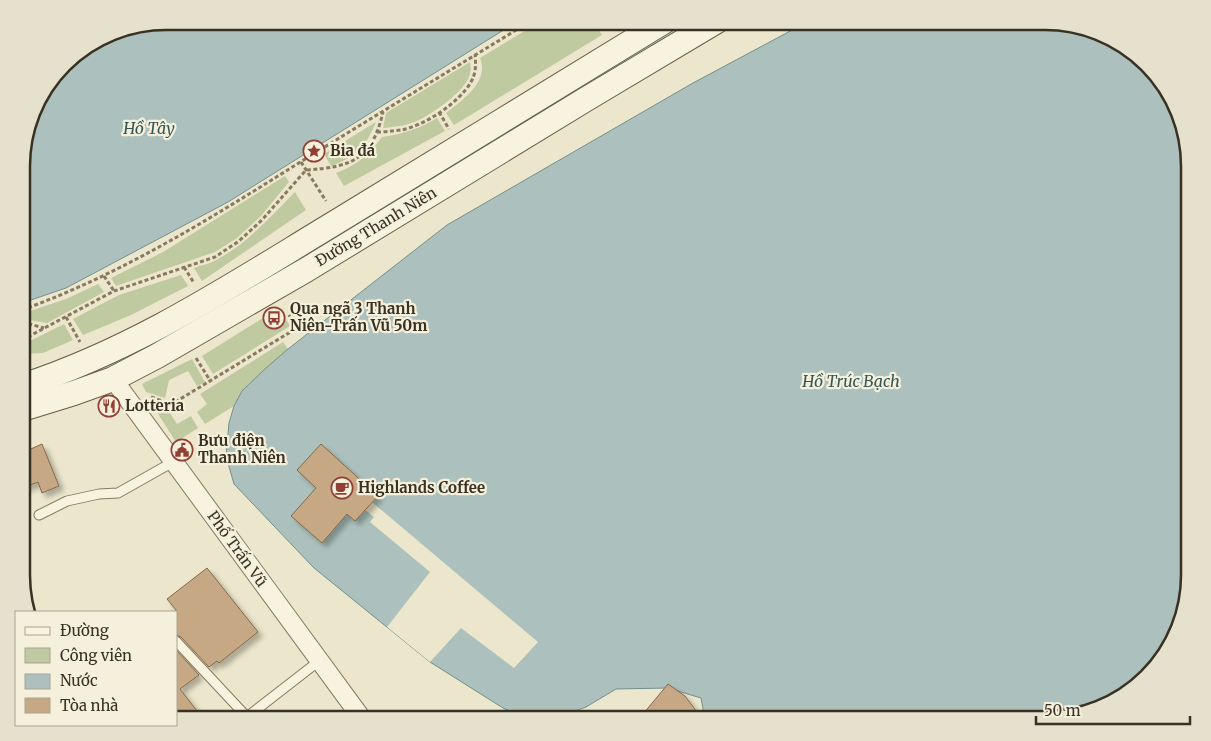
<svg xmlns="http://www.w3.org/2000/svg" width="1211" height="741" viewBox="0 0 1211 741" font-family="Merriweather,serif">
	<style>
		.green { fill: #c0caa0 }
		.water { fill: #acc1bd; stroke: #738f8c }
		.pier { fill: #ece6cc }
		.building { fill: #c7a885; stroke: #856849; filter: url(#shadow) }
		.lines { fill: none; stroke-linecap: round; stroke-linejoin: round }
		.service-casing { stroke: #887a61; stroke-width: 11 }
		.minor-casing { stroke: #887a61; stroke-width: 20 }
		.secondary-casing { stroke: #6a5c44; stroke-width: 26 }
		.path { stroke: #887a61; stroke-width: 3; stroke-dasharray: 4 2.5; stroke-linecap: butt }
		.service { stroke: #f7f3df; stroke-width: 9 }
		.minor { stroke: #f7f3df; stroke-width: 18 }
		.secondary { stroke: #f7f3df; stroke-width: 24 }
		.labels { text-anchor: middle; stroke-width: 4.5; stroke-linejoin: round; paint-order: stroke }
		.poi-label { font-size: 15px; font-weight: bold; fill: #3a3123; stroke: #f4f0db; text-anchor: start }
		.street-label { font-size: 15px; fill: #3a3123; stroke: #f4f0db }
		.water-label { font-size: 16px; font-style: italic; fill: #345658; stroke: #f4f0db }
		.rim { fill: none; stroke: #3a3123; stroke-width: 2.5 }
	</style>
	<defs>
		<filter id="shadow"><feDropShadow dx="4.5" dy="4.5" stdDeviation="2.5" flood-color="#0004"/></filter>
	</defs>
	<rect width="100%" height="100%" fill="#ece6cc"/>
	<g class="green">
		<path d="M541 21H557C569 31 581 29 593 22L602 35 454 125 446 113C462 101 490 81 480 58Z"/>
		<path d="M470 62C471 67 471 72 469 77 463 92 435 112 421 119 410 125 396 127 383 128L386 113Z"/>
		<path d="M437 118 445 131 344 186 336 173C359 164 367 156 382 137 403 134 419 129 437 118Z"/>
		<path d="M376 122C365 148 357 156 331 166L324 154Z"/>
		<path d="M285 176 289 182 261 216 237 238 215 252 116 286 111 278 163 252Z"/>
		<path d="M295 192 306 210 202 281 194 268C201 265 210 264 216 260 247 244 271 216 295 192Z"/>
		<path d="M181 275 188 286 131 315 83 335 73 319 119 295Z"/>
		<path d="M98 284 104 292 47 323 23 319 24 313 66 299Z"/>
		<path d="M279 308 290 326 213 374 202 356Z"/>
		<path d="M64 324 73 340 43 353 22 354V345Z"/>
		<path d="M283 342 288 349 242 391 234 406 205 424 197 412 207 404 200 394Z"/>
		<path d="M192 359 205 382 197 386 188 371 169 380 165 398 146 392 142 384Z"/>
		<path d="M150 401 166 407 177 424 191 416 198 428 176 442Z"/>
	</g>
	<g class="water">
		<path d="M166 21H518L228 202 66 288 22 303V148L36 102 70 57 111 32Z"/>
		<path d="M809 21H1045L1125 46 1170 93 1189 156V584L1165 655 1117 700 1054 719 705 720 701 698 668 688 616 689 586 707 550 720H538L523 717 503 708 430 662 314 568 234 484 226 456 229 423 234 406 242 391 266 368 288 349 447 225 693 83Z"/>
	</g>
	<path class="pier" d="M372 502 538 642 514 668 461 628 430 662 387 627 430 572 370 522 374 517 365 510Z"/>
	<g class="building">
		<path d="M42 444 59 486 42 493 38 482 22 488V464L28 462 24 452Z"/>
		<path d="M321 444 378 496 355 521 347 514 322 543 291 516 316 488 297 470Z"/>
		<path d="M207 568 258 632 219 663 217 661 209 667 181 637 176 635V610L167 599Z"/>
		<path d="M176 650 199 675 180 689 204 720H176Z"/>
		<path d="M668 684 685 696 703 720H638Z"/>
	</g>
	<g class="lines">
		<g class="service-casing">
			<g id="service">
				<path d="M39 515 67 501 99 494 118 493 173 462"/>
				<path d="M176 641 247 717"/>
				<path d="M249 720 247 717 319 661"/>
				<path d="M577 720H583"/>
			</g>
		</g>
		<g class="minor-casing">
			<path id="minor" d="M113 379 363 720"/>
		</g>
		<g class="secondary-casing">
			<g id="secondary">
				<path d="M22 386C136 349 232 285 333 224 444 156 554 89 665 21"/>
				<path d="M22 409 74 393 113 379 157 356 306 270 588 98 717 21"/>
			</g>
		</g>
		<g class="path">
			<path d="M604 21 610 31"/>
			<path d="M439 112 449 129"/>
			<path d="M377 132C385 132 393 131 401 130 424 126 459 103 471 82 476 73 476 65 475 55"/>
			<path d="M301 162 326 201"/>
			<path d="M184 267 194 283"/>
			<path d="M104 276 114 291"/>
			<path d="M22 310C124 273 211 218 302 161 378 114 454 68 531 21"/>
			<path d="M66 317 80 342"/>
			<path d="M22 322 44 328"/>
			<path d="M22 340 114 291 215 257 239 241 262 220 306 170C351 167 372 160 383 112"/>
			<path d="M196 358 211 382"/>
			<path d="M151 397 172 404 297 328 289 315"/>
		</g>
		<use href="#service" class="service"/>
		<use href="#minor" class="minor"/>
		<use href="#secondary" class="secondary"/>
	</g>
	<defs>
		<g id="sight-ring" transform="scale(1.125)"><circle r="9.5" fill="#f4f0db" stroke="#924036" stroke-width="1.5"/><path d="M0-6L1.8-2.2L6-1.7L2.9 1.2L3.7 5.4L0 3.3L-3.7 5.4L-2.9 1.2L-6-1.7L-1.8-2.2Z" fill="#924036"/></g>
		<g id="bus-ring" transform="scale(1.125)"><circle r="9.5" fill="#f4f0db" stroke="#924036" stroke-width="1.5"/><path d="M-5-6H5V4H4V6H2V4H-2V6H-4V4H-5ZM-3.5-4V0h7V-4ZM-3.5 1.2v1.5H-2V1.2ZM2 1.2v1.5H3.5V1.2Z" fill="#924036"/></g>
		<g id="restaurant-ring" transform="scale(1.125)"><circle r="9.5" fill="#f4f0db" stroke="#924036" stroke-width="1.5"/><path d="M-5-6h1v4h1v-4h1v4h1v-4h1v5L-1.5 .5V6h-2V.5L-5-1ZM5-6V6H3V1.5H1.5Q1.5-4 5-6Z" fill="#924036"/></g>
		<g id="civic-ring" transform="scale(1.125)"><circle r="9.5" fill="#f4f0db" stroke="#924036" stroke-width="1.5"/><path d="M-.6-6.5H3V-4.5H.6V-3L4-1V1h2V6H-6V1h2V-1L-.6-3ZM-1.2 2.5V6h2.4V2.5Z" fill="#924036"/></g>
		<g id="cafe-ring" transform="scale(1.125)"><circle r="9.5" fill="#f4f0db" stroke="#924036" stroke-width="1.5"/><path d="M-5.5-4.5H6V0H3Q3 3.5 0 3.5H-2.5Q-5.5 3.5-5.5 0ZM3-3.2v2h1.7v-2ZM-6 4.5H4V6H-6Z" fill="#924036"/></g>
	</defs>
	<g fill-rule="evenodd">
		<use href="#sight-ring" x="314" y="151"/>
		<use href="#bus-ring" x="274" y="318"/>
		<use href="#restaurant-ring" x="109" y="406"/>
		<use href="#civic-ring" x="182" y="450"/>
		<use href="#cafe-ring" x="342" y="488"/>
	</g>
	<g class="labels">
		<g class="poi-label">
			<text x="330" y="156">Bia đá</text>
			<text x="290" y="314">Qua ngã 3 Thanh<tspan x="290" dy="17">Niên-Trấn Vũ 50m</tspan></text>
			<text x="125" y="411">Lotteria</text>
			<text x="198" y="446">Bưu điện<tspan x="198" dy="17">Thanh Niên</tspan></text>
			<text x="358" y="493">Highlands Coffee</text>
		</g>
		<g class="street-label">
			<text transform="translate(376 227) rotate(-31)" y="5">Đường Thanh Niên</text>
			<text transform="translate(237 549) rotate(54)" y="5">Phố Trấn Vũ</text>
		</g>
		<g class="water-label">
			<text x="149" y="134">Hồ Tây</text>
			<text x="851" y="387">Hồ Trúc Bạch</text>
		</g>
	</g>
	<path d="M0 0H1211V741H0ZM166 30H1045A136 136 0 0 1 1181 166V575A136 136 0 0 1 1045 711H166A136 136 0 0 1 30 575V166A136 136 0 0 1 166 30Z" fill="#e5e1cc" fill-rule="evenodd"/>
	<path class="rim" d="M166 30H1045A136 136 0 0 1 1181 166V575A136 136 0 0 1 1045 711H166A136 136 0 0 1 30 575V166A136 136 0 0 1 166 30Z"/>
	<rect x="15" y="611" width="162" height="115" fill="#f4f0db" stroke="#aaa491"/>
	<rect x="25" y="627" width="25" height="8" fill="#f7f3df" stroke="#aaa491"/>
	<text x="60" y="636" font-size="15" fill="#3a3123">Đường</text>
	<rect x="25" y="648" width="25" height="15" fill="#c0caa0" stroke="#aaa491"/>
	<text x="60" y="661" font-size="15" fill="#3a3123">Công viên</text>
	<rect x="25" y="674" width="25" height="15" fill="#acc1bd" stroke="#aaa491"/>
	<text x="60" y="686" font-size="15" fill="#3a3123">Nước</text>
	<rect x="25" y="698" width="25" height="15" fill="#c7a885" stroke="#aaa491"/>
	<text x="60" y="711" font-size="15" fill="#3a3123">Tòa nhà</text>
	<path d="M1036 716v8h154v-8" fill="none" stroke="#3a3123" stroke-width="2.5"/>
	<text x="1044" y="716" font-size="15" fill="#3a3123" stroke="#f4f0db" stroke-width="4" paint-order="stroke">50 m</text>
</svg>
